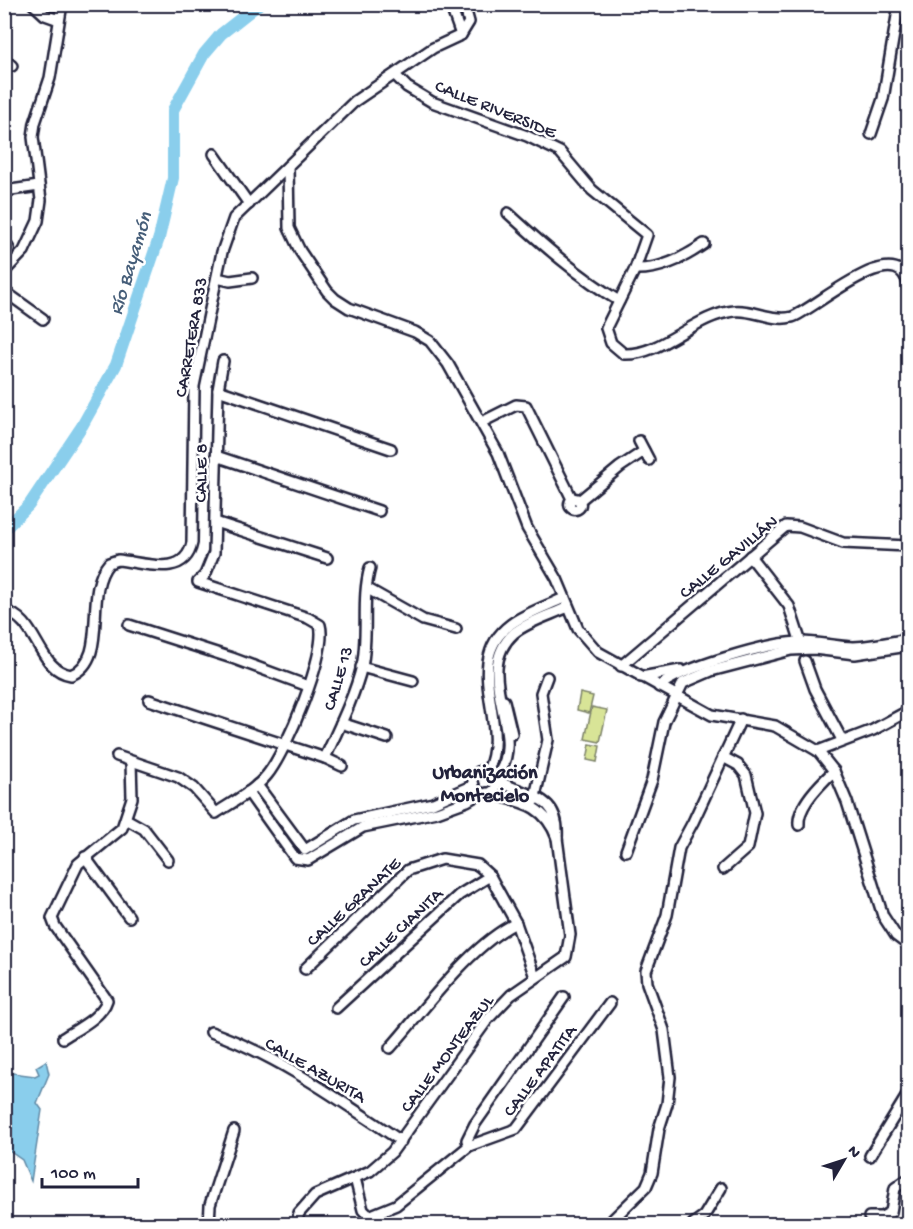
<svg xmlns="http://www.w3.org/2000/svg" width="913" height="1229" viewBox="0 0 913 1229" font-family="'Gochi Hand',sans-serif">
	<style>
		.green { fill: #d8e497; stroke: #7d8369; stroke-width: 1.5 }
		.water { fill: #8aceec; stroke: #6089a5; stroke-width: 1.5 }
		.lines { fill: none; stroke-linecap: round; stroke-linejoin: round }
		.river { stroke: #8aceec; stroke-width: 12 }
		.minor-casing { stroke: #22223b; stroke-width: 14 }
		.minor { stroke: #fff; stroke-width: 9 }
		.labels { text-anchor: middle; stroke-width: 5; stroke-linejoin: round; paint-order: stroke }
		.street-label { font-size: 18px; fill: #22223b; stroke: #fff }
		.water-label { font-size: 20px; font-style: italic; fill: #465e79; stroke: #fff }
		.neighbourhood-label { font-size: 20px; font-weight: bold; fill: #22223b; stroke: #fff }
	</style>
	<rect width="100%" height="100%" fill="#fff"/>
	<filter id="ink" filterUnits="userSpaceOnUse"><feTurbulence type="fractalNoise" baseFrequency=".0167" numOctaves="2"/><feDisplacementMap in="SourceGraphic" scale="12" xChannelSelector="R" yChannelSelector="G"/><feConvolveMatrix kernelMatrix="1 2 1 2 8 2 1 2 1" color-interpolation-filters="sRGB"/></filter>
	<g filter="url(#ink)">
		<g class="green">
			<path d="M580 693 593 696 589 713 577 710Z"/>
			<path d="M592 707 607 710 600 742 585 739Z"/>
			<path d="M590 744 600 746 597 762 587 760Z"/>
		</g>
		<path class="water" d="M46 1061 49 1074 37 1103 42 1110 31 1181 22 1160 5 1148V1072L35 1076 39 1074 36 1067Z"/>
		<g class="lines">
			<path class="river" d="M4 530 29 505 82 426 116 365 159 238 173 178V110L204 54 221 34 259 4"/>
			<g class="minor-casing">
				<g id="minor">
					<path d="M33 4 45 15 59 20"/>
					<path d="M450 4 461 35"/>
					<path d="M4 59 12 66"/>
					<path d="M395 75 407 87 432 102 527 136 560 152 592 190 647 235 635 269 606 328 611 343 624 354C661 356 695 315 734 311 754 309 772 322 792 317 813 311 896 234 908 284"/>
					<path d="M871 134 883 99 899 4"/>
					<path d="M214 154 249 204"/>
					<path d="M288 166 289 228 300 251 327 291 335 299 349 308 415 332 430 341 448 364 498 453 527 528 557 579 578 629 598 652 712 715 775 726 818 751 834 771 847 802 883 916 896 936 908 945"/>
					<path d="M4 191 39 186"/>
					<path d="M508 213C543 245 578 276 619 301"/>
					<path d="M4 241 9 249"/>
					<path d="M635 269C660 270 684 258 704 244"/>
					<path d="M4 272 24 251 38 221 41 200 33 137 35 123 50 78 62 4"/>
					<path d="M217 278 230 281 252 278"/>
					<path d="M4 291 43 319"/>
					<path d="M218 390 391 449"/>
					<path d="M482 422 516 405 526 406 572 499"/>
					<path d="M639 441 649 460"/>
					<path d="M216 456 379 511"/>
					<path d="M4 466H5"/>
					<circle cx="575" cy="504" r="5.5"/>
					<path d="M579 501 620 467 644 451"/>
					<path d="M215 522 327 558"/>
					<path d="M750 556 789 606 802 646"/>
					<path d="M368 589 423 620 456 629"/>
					<path d="M4 611C38 618 37 670 71 675 111 658 82 594 109 563L118 560C145 563 185 578 192 543L194 386 222 252 234 218 355 101 433 48 461 35 469 22 464 4"/>
					<path d="M129 625 232 658 308 686"/>
					<path d="M805 661 815 689 842 740"/>
					<path d="M621 666 786 526 800 527 843 543 908 546"/>
					<path d="M361 667 413 681"/>
					<path d="M641 677 681 670"/>
					<path d="M659 687C679 668 769 643 798 642 817 641 835 647 854 647 872 646 890 642 908 639"/>
					<path d="M149 700 325 758 342 766"/>
					<path d="M504 701 512 734"/>
					<path d="M341 723 387 738"/>
					<path d="M818 751 873 730 908 711"/>
					<path d="M117 756 178 777 194 788 216 813C233 802 254 791 267 775 286 752 328 652 320 625L308 618 198 582 205 575 214 553 218 390 223 361"/>
					<path d="M723 757 738 765 746 775 755 813 748 847 723 869"/>
					<path d="M325 758C338 729 354 698 362 666 369 634 361 599 370 568"/>
					<path d="M488 770C511 722 460 662 511 624 526 613 547 606 564 598"/>
					<circle cx="485" cy="782" r="12"/>
					<path d="M496 777C531 735 469 674 514 633 529 621 551 615 568 607"/>
					<path d="M257 785 305 850 354 820 433 803 474 785"/>
					<path d="M248 792 295 858 308 860 363 827 437 812 467 801 481 793"/>
					<path d="M487 793C520 802 544 803 557 838 560 793 527 798 497 780"/>
					<path d="M534 801 548 740 541 693 547 677"/>
					<path d="M126 819 144 829 168 860"/>
					<path d="M799 825C797 806 821 783 834 771"/>
					<path d="M626 851 652 780 664 722 683 683 711 671 791 650 814 649 855 654 908 646"/>
					<path d="M85 857 129 917"/>
					<path d="M305 969 408 870 442 859 478 865 490 876 516 923 535 977"/>
					<path d="M336 1008 459 895 490 876"/>
					<path d="M211 1032C279 1056 341 1101 401 1141"/>
					<path d="M63 1038C77 1029 102 1017 107 1000L55 926 52 918 78 864 122 828 132 798 131 762"/>
					<path d="M390 1048C425 1009 470 945 516 923"/>
					<path d="M469 1146 467 1140 475 1124 564 997"/>
					<path d="M870 1156 908 1094"/>
					<path d="M355 1178 363 1210 369 1216 396 1205 469 1146 516 1129 610 1003"/>
					<path d="M869 1217H882L891 1212 895 1188 908 1179"/>
					<path d="M209 1224 210 1205 234 1131"/>
					<path d="M296 1224 299 1213 315 1195 370 1171 392 1152 488 1019 511 995 566 957 570 935 557 838"/>
					<path d="M608 1224 646 1187 652 1173 659 1129 667 1104 670 1077 664 1030 647 983 646 971 667 915 679 848 693 822 741 719"/>
					<path d="M693 1224 704 1216 721 1188"/>
				</g>
			</g>
			<use href="#minor" class="minor"/>
		</g>
	</g>
	<g class="labels">
		<g class="street-label">
			<text transform="translate(496 108) rotate(22)" y="6">CALLE RIVERSIDE</text>
			<text transform="translate(190 337) rotate(-80)" y="6">CARRETERA 833</text>
			<text transform="translate(200 473) rotate(-89)" y="6">CALLE 8</text>
			<text transform="translate(728 556) rotate(-39)" y="6">CALLE GAVILLÁN</text>
			<text transform="translate(337 678) rotate(-73)" y="6">CALLE 13</text>
			<text transform="translate(353 901) rotate(-43)" y="6">CALLE GRANATE</text>
			<text transform="translate(400 927) rotate(-43)" y="6">CALLE CIANITA</text>
			<text transform="translate(446 1053) rotate(-53)" y="6">CALLE MONTEAZUL</text>
			<text transform="translate(316 1069) rotate(30)" y="6">CALLE AZURITA</text>
			<text transform="translate(539 1070) rotate(-53)" y="6">CALLE APATITA</text>
		</g>
		<g class="water-label">
			<text transform="translate(129 263) rotate(-73)" y="7">Río Bayamón</text>
		</g>
		<g class="neighbourhood-label">
			<text x="485" y="778">Urbanización<tspan x="485" dy="23">Montecielo</tspan></text>
		</g>
	</g>
	<rect width="913" height="1229" fill="none" stroke="#fff" stroke-width="24"/>
	<rect x="12" y="12" width="889" height="1205" fill="none" stroke="#22223b" stroke-width="2" filter="url(#ink)"/>
	<g transform="translate(844 1160) rotate(51)" stroke="#ffffff" stroke-width="4.5" paint-order="stroke">
	<path d="M0-4.5L10 22L0 15L-10 22Z" fill="#22223b"/>
	<text y="-9" font-size="16" font-weight="bold" text-anchor="middle" fill="#22223b">N</text>
	</g>
	<path d="M42 1178v9h96v-9" fill="none" stroke="#22223b" stroke-width="3"/>
	<text x="51" y="1178" font-size="18" fill="#22223b" stroke="#ffffff" stroke-width="4.5" paint-order="stroke">100 m</text>
</svg>
